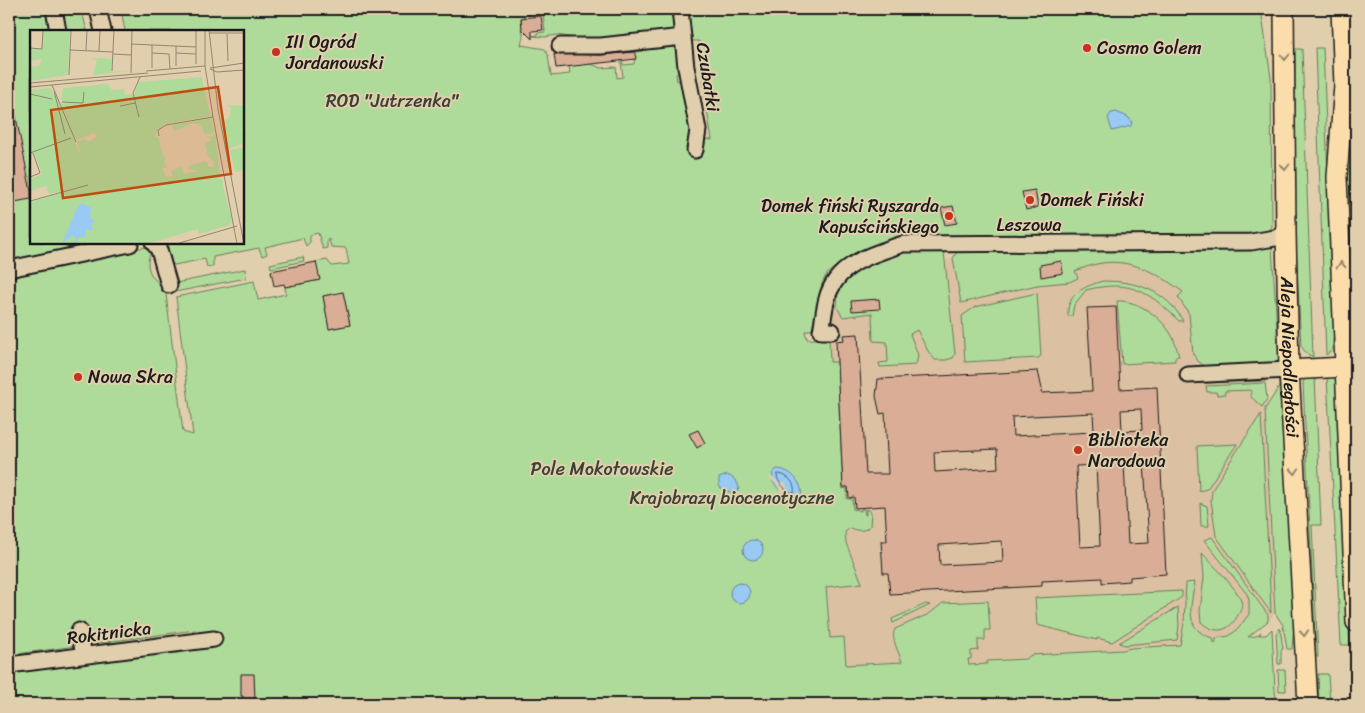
<svg xmlns="http://www.w3.org/2000/svg" width="1365" height="713" viewBox="0 0 1365 713" font-family="Sriracha,sans-serif">
	<style>
		.built { fill: #dbc1a2 }
		.green { fill: #afdb9a; stroke: #667c5b; fill-rule: evenodd }
		.water { fill: #98caf4; stroke: #66849e }
		.pier { fill: #e1ceac }
		.lines { fill: none; stroke-linecap: round; stroke-linejoin: round }
		.shore { stroke: #4e6272; stroke-width: 1 }
		.building { fill: #daae96; stroke: #1c1c1c; fill-rule: evenodd }
		.minor-casing { stroke: #1c1c1c; stroke-width: 19 }
		.major-casing { stroke: #1c1c1c; stroke-width: 22 }
		.minor { stroke: #e1ceac; stroke-width: 15 }
		.major { stroke: #faddab; stroke-width: 19 }
		.oneway { stroke: #96866b }
		.poi-dot { fill: #c8321e; stroke: #e1ceac; stroke-width: 2 }
		.labels { text-anchor: middle; stroke-width: 4; stroke-linejoin: round; paint-order: stroke }
		.poi-label { font-size: 18px; fill: #1c1c1c; stroke: #e1ceac; text-anchor: start }
		.street-label { font-size: 18px; fill: #1c1c1c; stroke: #e1ceac }
		.park-label { font-size: 18px; fill: #394235; stroke: #e1ceac }
		.inset-road { fill: none; stroke: #928772; stroke-width: 1 }
		.view { fill: #bf4d0f; fill-opacity: 0.15; stroke: #bf4d0f; stroke-width: 2.5 }
		.inset-edge { fill: none; stroke: #1c1c1c; stroke-width: 2.5 }
	</style>
	<rect width="100%" height="100%" fill="#e1ceac"/>
	<filter id="ink" filterUnits="userSpaceOnUse"><feTurbulence type="fractalNoise" baseFrequency=".02" numOctaves="2"/><feDisplacementMap in="SourceGraphic" scale="10" xChannelSelector="R" yChannelSelector="G"/><feConvolveMatrix kernelMatrix="1 2 1 2 8 2 1 2 1" color-interpolation-filters="sRGB"/></filter>
	<g filter="url(#ink)">
		<path class="built" d="M1259 249 1267 405 1265 409 1275 613 1268 621 1214 644 1131 648 1123 650 987 661V664L968 665V659L846 666 830 639 826 587 842 585 829 339 832 336 831 324 833 297 842 285 953 258 958 251Z"/>
		<g class="green">
			<path d="M9 9H80L83 16 87 31H31V242L129 243 130 250 150 246C152 252 149 255 148 261 147 272 155 283 165 286L183 432 193 435 176 297 254 281 258 300 286 294 285 287 299 284 301 285V284L319 280 316 262 327 260 332 266 349 264 346 248 331 247 329 239 327 240V248L323 249 318 233 310 235V242L306 246 303 238 265 247 267 254 262 256 259 248 213 257V266L207 267 205 259 174 265 172 263 167 243 242 242V31H125L121 9H675L676 30 674 33 593 41 557 35 545 37 532 36 538 35V33L545 32 543 13 526 15 525 18H521L523 36 521 45 545 49 548 55 551 76 570 74 568 53 576 52 578 65 591 64 601 68 616 67 617 78 623 77 619 47H621L623 65 634 64 635 52 642 51 645 43 677 39 681 73 676 74 677 81 682 80 692 134 690 138 712 140 707 110 709 109 702 76 699 41H691L688 9H1261L1271 78 1272 227 1268 231 1232 237 872 247C860 253 831 266 825 277 817 291 819 312 818 328L805 331 807 339H829L830 362H837L843 489 847 488V499H852L853 509 861 511V509H864L865 515H866V509L871 512 870 526C863 532 858 531 850 528L845 532 846 543 862 583 826 587 830 638 844 637 846 665 902 662C899 652 890 638 895 629L929 614 943 603 988 601 990 630H985V640H978V650L971 651V659H968L969 665 987 664V661L1026 659 1031 655 1123 650 1131 648 1180 645 1184 623 1186 583 1195 582C1191 605 1183 630 1213 638L1214 643 1216 642V638L1229 636 1238 629 1249 614V600L1247 594 1204 540 1212 537 1268 615V621L1248 637 1256 636 1261 632 1259 635H1266L1272 629 1275 691 1277 704H9V671L201 646 199 631 195 630 9 655ZM343 292 350 325 329 329 323 296Z"/>
			<path d="M1315 48H1323L1334 333 1332 350 1326 355Z"/>
			<path d="M1295 49H1302L1313 357 1306 353 1301 346 1296 245Z"/>
			<path d="M1356 148V252H1351L1350 247C1349 231 1343 163 1349 152 1351 149 1353 149 1356 148Z"/>
			<path d="M1272 246 1279 364 1210 368 1203 365 1198 361 1193 354 1189 314 1178 297 1183 292C1158 273 1129 257 1097 264 1090 265 1082 269 1075 271L1078 278 1069 282 1037 285 961 303 953 258 959 249Z"/>
			<path d="M909 248 943 250 944 252 955 354 953 358 946 360H935L928 351 917 330 910 334 918 355 916 365 880 367 879 363 888 362 887 342 873 341 872 313 843 317 837 307 838 290 848 277 876 258Z"/>
			<path d="M303 257 304 261 271 268 270 264Z"/>
			<path d="M245 269 246 278 175 292 176 283Z"/>
			<path d="M1103 281C1136 281 1166 290 1183 321H1179C1149 291 1130 279 1086 290L1074 305 1072 316H1068C1066 294 1085 286 1103 281Z"/>
			<path d="M1356 290V382L1352 302Z"/>
			<path d="M1037 293 1041 356 1038 358 965 362 962 316 975 307Z"/>
			<path d="M1117 301C1137 300 1158 315 1169 331 1175 339 1176 348 1179 356L1175 357V361L1122 364Z"/>
			<path d="M1315 376 1321 525H1312L1318 657H1316L1303 383 1305 377Z"/>
			<path d="M1327 376H1334L1337 378 1345 586 1350 645H1341Z"/>
			<path d="M1265 377V381L1206 383V380Z"/>
			<path d="M1279 377H1281L1294 625 1292 649H1287L1283 625 1275 613 1265 409 1279 387Z"/>
			<path d="M1265 383 1267 399 1262 407 1251 397V390L1225 391V394L1217 395 1216 392H1207L1206 386Z"/>
			<path d="M1261 414 1270 588 1271 613 1216 536 1211 500 1212 491 1216 483Z"/>
			<path d="M1237 444 1207 489 1199 491 1197 446Z"/>
			<path d="M1200 503 1207 506 1209 526H1201Z"/>
			<path d="M1202 553C1211 563 1238 589 1241 601 1243 605 1241 611 1238 615 1229 632 1215 635 1201 622L1200 611 1204 577Z"/>
			<path d="M1182 591V597L1112 642 1097 638V640L1037 625 1035 598Z"/>
			<path d="M926 604 930 605 893 623 892 619Z"/>
			<path d="M1178 607 1179 626 1177 640 1125 645 1119 643Z"/>
			<path d="M1280 628 1283 649 1281 650V664H1278L1276 634Z"/>
			<path d="M1278 670H1285L1286 691H1279Z"/>
			<path d="M1318 674H1328L1330 704H1319Z"/>
		</g>
		<g class="water">
			<path d="M1116 112 1128 117 1132 122 1131 126 1112 131 1108 118 1111 113Z"/>
			<path d="M777 469C792 469 806 486 800 500 787 502 779 489 772 481L773 472Z"/>
			<path d="M727 475C733 477 739 482 739 489L735 493 725 491 719 486V478Z"/>
			<circle cx="753" cy="550" r="10"/>
			<circle cx="740" cy="593" r="10"/>
		</g>
		<path class="pier" d="M770 475 780 484 785 482 789 492 785 494 786 498 782 495 777 485 770 479Z"/>
		<g class="lines">
			<path class="shore" d="M780 474C789 476 796 484 794 493 787 492 777 483 777 475Z"/>
		</g>
		<g class="building">
			<path d="M541 16 543 30 532 31V39L522 29 521 18Z"/>
			<path d="M635 52 636 59 556 68 554 54 601 55Z"/>
			<path d="M9 102H13L31 192V199L9 203Z"/>
			<path d="M1035 190 1038 207 1026 210 1022 192Z"/>
			<path d="M953 206 957 223 945 225 941 208Z"/>
			<path d="M1061 261 1063 273 1041 277 1040 265Z"/>
			<path d="M316 262 320 280 285 287 284 284 274 286 271 271Z"/>
			<path d="M343 292 350 325 329 329 323 296Z"/>
			<path d="M879 299 880 309 852 311 851 301Z"/>
			<path d="M1116 307 1120 389 1157 387 1166 574 1130 577V581L1102 583V578L1042 581V586L890 594 888 573H883L881 541H887L885 506 855 508 854 497 849 498 848 487H843L836 341 844 340 843 335 858 334 866 474H888L885 413 880 414 876 396 878 379 1038 371 1042 389 1041 393 1092 391 1087 308ZM1141 409 1142 430 1122 431 1121 410ZM1093 413 1094 432 1013 436 1012 417ZM997 449 998 468 935 472 934 452ZM1144 462 1149 543 1128 544 1124 463ZM1096 465 1100 546 1080 547 1076 466ZM1002 541 1003 562 940 565 939 545Z"/>
			<path d="M698 430 705 443 697 448 689 434Z"/>
			<path d="M241 674H254L255 700 253 703 243 704V696H241Z"/>
		</g>
		<g class="lines">
			<g class="minor-casing">
				<g id="minor">
					<path d="M54 9 58 31"/>
					<path d="M98 9 103 31"/>
					<path d="M680 9 686 67 698 130 695 150"/>
					<path d="M560 46H601L683 37"/>
					<path d="M153 242 159 250 169 285"/>
					<path d="M9 269 130 244"/>
					<path d="M832 331H821C824 318 824 302 830 290 843 261 877 253 903 244L1251 242 1275 238 1286 233"/>
					<path d="M1188 375 1289 370"/>
					<path d="M79 631 84 655"/>
					<path d="M9 665 214 639"/>
				</g>
			</g>
			<g class="major-casing">
				<g id="major">
					<path id="s1" d="M1284 9 1286 233 1289 370 1308 704"/>
					<path d="M1341 9 1344 85 1337 177 1356 622"/>
					<path d="M1289 370 1345 367"/>
				</g>
			</g>
			<use href="#minor" class="minor"/>
			<use href="#major" class="major"/>
		</g>
		<defs><path id="oneway-chevron" d="M-2-3.5L2.5 0L-2 3.5" fill="none" stroke-width="1.6" stroke-linecap="round" stroke-linejoin="round" transform="scale(1.25)"/></defs>
		<g class="oneway">
			<use href="#oneway-chevron" transform="translate(1285 57) rotate(90)"/>
			<use href="#oneway-chevron" transform="translate(1285 167) rotate(90)"/>
			<use href="#oneway-chevron" transform="translate(1341 265) rotate(-93)"/>
			<use href="#oneway-chevron" transform="translate(1295 471) rotate(87)"/>
			<use href="#oneway-chevron" transform="translate(1304 633) rotate(87)"/>
		</g>
	</g>
	<g class="poi-dot">
		<circle cx="1087" cy="48" r="5"/>
		<circle cx="276" cy="52" r="5"/>
		<circle cx="1030" cy="200" r="5"/>
		<circle cx="949" cy="216" r="5"/>
		<circle cx="78" cy="377" r="5"/>
		<circle cx="1078" cy="450" r="5"/>
	</g>
	<g class="labels">
		<g class="poi-label">
			<text x="286" y="48">III Ogród<tspan x="286" dy="21">Jordanowski</tspan></text>
			<text x="1097" y="54">Cosmo Golem</text>
			<text x="1040" y="206">Domek Fiński</text>
			<text x="939" y="212" text-anchor="end">Domek fiński Ryszarda<tspan x="939" dy="21">Kapuścińskiego</tspan></text>
			<text x="88" y="383">Nowa Skra</text>
			<text x="1088" y="446">Biblioteka<tspan x="1088" dy="21">Narodowa</tspan></text>
		</g>
		<g class="street-label">
			<text transform="translate(708 77) rotate(81)" y="6">Czubatki</text>
			<text x="1029" y="231">Leszowa</text>
			<text dy="6" stroke="none"><textPath href="#s1" startOffset="348">Aleja Niepodległości</textPath></text>
			<text transform="translate(109 633) rotate(-7)" y="6">Rokitnicka</text>
		</g>
		<g class="park-label">
			<text x="392" y="107">ROD "Jutrzenka"</text>
			<text x="602" y="475">Pole Mokotowskie</text>
			<text x="732" y="504">Krajobrazy biocenotyczne</text>
		</g>
	</g>
	<g transform="translate(30 30)">
		<rect width="214" height="214" fill="#e1ceac"/>
		<path d="M13 0H40L38 45 0 51V37L9 36 12 29 0 31V19H11ZM77 24 76 29H82L81 42 100 41 63 45 67 30 61 28H76ZM172 47 180 86 135 94 127 100 125 107H128L133 125 136 128 134 131 137 137 132 138 136 147 143 146 141 142 147 138 152 137 154 144 170 141 159 139 158 136 176 131 179 137H183L184 132 178 126 175 114 183 109 175 106 183 107 185 104 189 140 202 191 199 195 169 204 168 199 117 214H0V171L57 156 19 164 16 156 0 161V149L12 144 4 123 0 127V60L21 58 23 65 26 63 52 130 47 112 55 109 58 112 68 106 64 103 47 110 43 105 31 73 34 74 31 69 33 58 77 54 82 60 94 59 95 65 102 64 110 85 104 66 108 52ZM196 75 214 76V113L199 119 194 92 200 86 201 77ZM181 88 184 103 175 104 171 95 163 93 144 101 142 95ZM214 117V140L205 142 200 120Z" fill="#afdb9a"/>
		<path d="M52 173 61 178 60 188 65 191 61 194 63 200H56L55 207H49L45 214H41L47 209 43 205 32 214 47 178Z" fill="#98caf4"/>
		<path class="inset-road" d="M125 0H175M175 0V36L183 87 207 214M179 0 188 79 214 214M179 3H214M197 4 198 31M101 14 166 17M0 18 12 19 13 0M40 20 83 22M56 20 57 0M69 21 70 0M122 23 139 24 140 39M146 23 166 24M83 24 101 25M166 34V1M146 36V16M122 38V15M180 38 214 33M180 39 187 42 214 40M82 41 84 0M116 41 175 36M101 43 102 0M39 45 41 0M0 53 118 43M22 55 46 112M0 57 171 41M24 61 35 104M0 64 22 69M32 72 53 73 54 62M90 76 105 73M109 87 103 63 110 47M129 106 128 100 136 95 183 87M0 123 41 108M0 147 10 143 3 123M0 171 58 155M146 214 207 196"/>
		<path class="view" d="M188 57 201 144 33 168 21 80Z"/>
		<rect width="214" height="214" class="inset-edge"/>
	</g>
	<rect width="1365" height="713" fill="none" stroke="#e1ceac" stroke-width="30"/>
	<rect x="15" y="15" width="1335" height="683" fill="none" stroke="#1c1c1c" stroke-width="2" filter="url(#ink)"/>
</svg>
